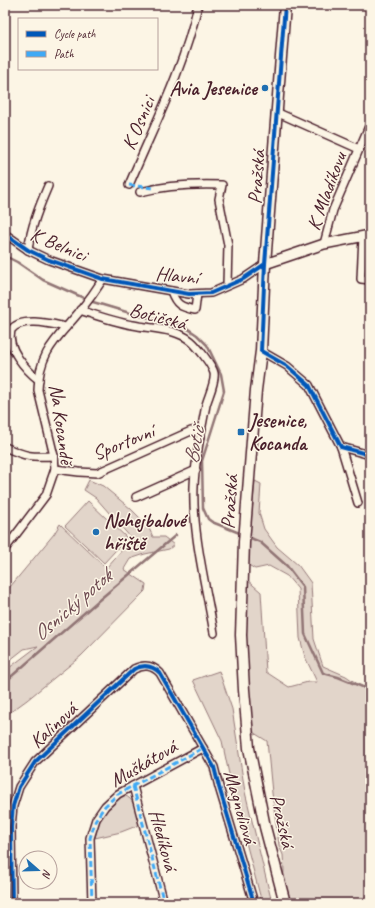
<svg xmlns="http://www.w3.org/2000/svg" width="375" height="908" viewBox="0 0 375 908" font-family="Caveat,sans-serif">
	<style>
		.green { fill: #e2d5ca; stroke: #967a7a }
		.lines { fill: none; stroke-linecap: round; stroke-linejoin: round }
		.stream { stroke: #917474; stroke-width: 2.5 }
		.minor-casing { stroke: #4a1f2b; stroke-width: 10 }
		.tertiary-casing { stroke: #4a1f2b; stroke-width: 12 }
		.secondary-casing { stroke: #4a1f2b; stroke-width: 13 }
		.minor { stroke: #fcf5e5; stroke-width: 7 }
		.tertiary { stroke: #fcf5e5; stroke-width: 9 }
		.secondary { stroke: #fcf5e5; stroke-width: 10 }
		.quiet { stroke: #3fa9f5; stroke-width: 3; stroke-dasharray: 6 3; stroke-linecap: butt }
		.cycleway-casing { stroke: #fcf5e5; stroke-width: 6 }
		.cycleway { stroke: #0057b8; stroke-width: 4 }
		.poi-dot { fill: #1f6fb2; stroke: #fcf5e5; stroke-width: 1.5 }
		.labels { text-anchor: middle; stroke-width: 3; stroke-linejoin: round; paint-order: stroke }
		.poi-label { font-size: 20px; font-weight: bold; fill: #4a1f2b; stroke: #fcf5e5; text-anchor: start }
		.street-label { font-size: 20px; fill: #4a1f2b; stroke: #fcf5e5 }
		.water-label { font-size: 21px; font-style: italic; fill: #6d4950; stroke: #fcf5e5 }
	</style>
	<rect width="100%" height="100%" fill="#fcf5e5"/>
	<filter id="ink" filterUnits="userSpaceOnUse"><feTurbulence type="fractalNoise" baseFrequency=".025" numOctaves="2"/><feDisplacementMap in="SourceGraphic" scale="8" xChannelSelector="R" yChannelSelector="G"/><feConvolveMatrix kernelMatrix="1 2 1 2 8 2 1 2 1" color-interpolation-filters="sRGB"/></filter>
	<g filter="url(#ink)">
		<g class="green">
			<path d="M89 480 103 486 131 509 148 526 153 537H164L174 545 169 549 145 554 130 559 124 569 146 584 145 591 81 656 27 700 5 716V671L38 646 24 649 5 664V593L54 534 60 524 106 568 132 539 96 498 84 490Z"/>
			<path d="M255 481 261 484 259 513 264 529 277 547 298 565 311 583 314 639 323 666 346 676 362 687 370 689V903H290L283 882 284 870 283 855 279 846 272 793 267 741 251 731 246 666V579L261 592 266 672 289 687 308 682H317L305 657 300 638 298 589 287 576 269 566 255 569 247 564Z"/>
			<path d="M88 501 127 538 104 563 65 526Z"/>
			<path d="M219 671 232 709 245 792 272 903H262L233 793 222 741 193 680Z"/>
			<path d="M123 795C136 798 136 814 139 825L121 832 95 838C99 816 106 809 123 795Z"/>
		</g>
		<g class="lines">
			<g class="stream">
				<path d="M5 256 17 262 43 280 93 302 140 316 181 324 197 335 207 345 221 374 224 391 202 461 203 508 208 519 212 522 242 534"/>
				<path d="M246 536 260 542 287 566 303 587 305 634 323 673 338 677 370 690"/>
				<path d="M5 682 99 600 176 535"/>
			</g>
			<g class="minor-casing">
				<g id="minor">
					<path d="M276 112 359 149"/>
					<path d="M129 185C154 126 184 68 198 5"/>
					<path d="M140 192C167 185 194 184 222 185L219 199 228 245 227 285"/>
					<path d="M5 234 28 250 49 260 103 279 189 294 211 293 243 279 265 264"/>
					<path d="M363 236 361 279 370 280"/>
					<path d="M324 244 333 210 370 124"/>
					<path d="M28 250C31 227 39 207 48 186"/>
					<path d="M171 291C176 305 181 307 195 310L197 294"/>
					<path d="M80 310C98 316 115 322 133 325 152 329 175 328 191 341 197 346 212 365 214 373 216 381 208 397 206 405 201 431 195 459 194 486 192 533 206 586 214 633"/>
					<path d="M261 351 287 366 309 385 341 447 358 503"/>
					<path d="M39 380C26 370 6 348 11 330 21 316 52 324 66 327"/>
					<path d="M5 447C26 457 32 457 54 456"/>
					<path d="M341 447 370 455"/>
					<path d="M55 469 79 472 97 473 191 431 202 430"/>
					<path d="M136 497 196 470"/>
					<path d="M5 549 46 495 55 469 54 456 38 390C39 351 57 339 80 311 88 301 96 290 103 279"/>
					<path d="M133 786 164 903"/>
					<path d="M12 903 11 827 13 806 19 787 35 762 134 669C144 664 152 665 160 673L214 767 219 787 254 903"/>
					<path d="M92 903 90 838 96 819 105 806 118 794 203 748"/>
				</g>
			</g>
			<g class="tertiary-casing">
				<path id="tertiary" d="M265 264 324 244 370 235"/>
			</g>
			<g class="secondary-casing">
				<path id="secondary" d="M285 5 265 264 261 351 256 390 244 542 241 635 244 690 249 748 265 827 285 903"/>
			</g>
			<use href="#minor" class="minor"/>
			<use href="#tertiary" class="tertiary"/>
			<use href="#secondary" class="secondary"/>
			<g class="quiet">
				<path d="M129 185 153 188"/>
				<path d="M133 786 164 903"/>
				<path d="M92 903 90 838 96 819 105 806 118 794 203 748"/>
			</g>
			<g class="cycleway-casing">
				<g id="cycleway">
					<path d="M285 5 265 264 261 351 287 366 309 385 341 447 370 455"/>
					<path d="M5 234 28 250 49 260 103 279 189 294 211 293 243 279 265 264"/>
					<path d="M12 903 11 827 13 806 19 787 35 762 134 669C144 664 152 665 160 673L214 767 219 787 254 903"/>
				</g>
			</g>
			<use href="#cycleway" class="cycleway"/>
		</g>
	</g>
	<g class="poi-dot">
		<circle cx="265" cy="88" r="4"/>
		<rect x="237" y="428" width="8" height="8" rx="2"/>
		<circle cx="96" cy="532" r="4"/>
	</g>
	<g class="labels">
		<g class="poi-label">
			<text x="257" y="95" text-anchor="end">Avia Jesenice</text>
			<text x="249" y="427">Jesenice,<tspan x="249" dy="23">Kocanda</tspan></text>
			<text x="104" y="527">Nohejbalové<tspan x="104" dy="23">hřiště</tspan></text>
		</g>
		<g class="street-label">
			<text transform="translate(138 123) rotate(-67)" y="7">K Osnici</text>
			<text transform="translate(256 177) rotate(-86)" y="7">Pražská</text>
			<text transform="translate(326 191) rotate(-70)" y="7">K Mladíkovu</text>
			<text transform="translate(59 244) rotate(23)" y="7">K Belnici</text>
			<text transform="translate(177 275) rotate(6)" y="7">Hlavní</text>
			<text transform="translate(158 316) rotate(15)" y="7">Botičská</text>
			<text transform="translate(62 424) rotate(82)" y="7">Na Kocandě</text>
			<text transform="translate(123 442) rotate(-22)" y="7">Sportovní</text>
			<text transform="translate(229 502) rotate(-86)" y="7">Pražská</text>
			<text transform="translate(53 725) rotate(-43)" y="7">Kalinová</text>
			<text transform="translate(143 763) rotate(-30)" y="7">Muškátová</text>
			<text transform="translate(241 807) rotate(74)" y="7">Magnoliová</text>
			<text transform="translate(283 821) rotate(77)" y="7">Pražská</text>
			<text transform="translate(164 840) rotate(75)" y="7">Hledíková</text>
		</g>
		<g class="water-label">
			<text transform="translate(194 445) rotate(-78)" y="7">Botič</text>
			<text transform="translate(72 605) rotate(-41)" y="7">Osnický potok</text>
		</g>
	</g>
	<rect width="375" height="908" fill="none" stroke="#fcf5e5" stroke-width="20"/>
	<rect x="10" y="10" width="355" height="888" fill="none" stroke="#4a1f2b" stroke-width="1.5" filter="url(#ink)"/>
	<rect x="18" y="18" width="140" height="52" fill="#fcf5e5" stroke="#b59f9b"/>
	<rect x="26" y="31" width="20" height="6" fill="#0057b8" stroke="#b59f9b"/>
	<text x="54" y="38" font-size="12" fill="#4a1f2b">Cycle path</text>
	<rect x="26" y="51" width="20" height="6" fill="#3fa9f5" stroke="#b59f9b"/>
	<text x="54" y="58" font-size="12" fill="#4a1f2b">Path</text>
	<g transform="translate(38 870) rotate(110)"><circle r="19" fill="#fcf5e5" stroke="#b59f9b"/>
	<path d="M0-3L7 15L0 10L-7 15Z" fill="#1f6fb2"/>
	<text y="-6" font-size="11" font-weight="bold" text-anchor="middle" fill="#4a1f2b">N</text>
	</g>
</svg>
